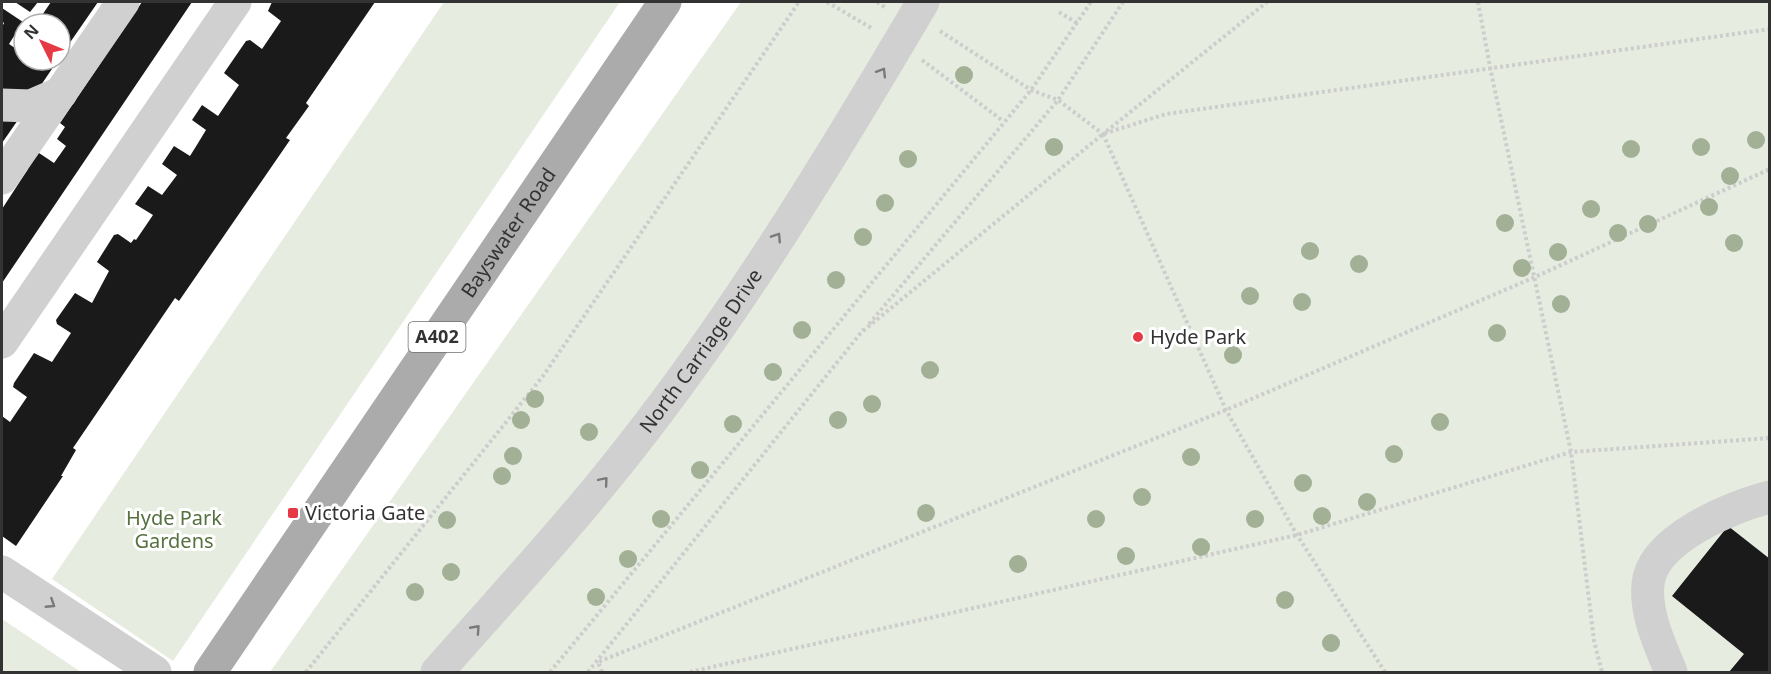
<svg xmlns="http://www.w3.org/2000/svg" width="1771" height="674" viewBox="0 0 1771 674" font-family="'Noto Sans',sans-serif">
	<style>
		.green { fill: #e6ecdf }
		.building { fill: #1a1a1a }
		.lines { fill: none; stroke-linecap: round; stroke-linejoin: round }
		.path { stroke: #cdcdcd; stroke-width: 4; stroke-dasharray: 3 3; stroke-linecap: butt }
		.minor { stroke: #d0d0d0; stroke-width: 33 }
		.major { stroke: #ababab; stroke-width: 33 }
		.tree { fill: #a2b095 }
		.oneway { stroke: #7a7a7a }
		.poi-dot { fill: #e63946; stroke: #fff; stroke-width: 2 }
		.labels { text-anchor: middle; stroke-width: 6; stroke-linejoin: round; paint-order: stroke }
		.shield { fill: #fff; stroke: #707070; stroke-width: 1.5 }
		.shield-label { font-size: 18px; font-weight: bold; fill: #333 }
		.street-label { font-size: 20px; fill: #333; stroke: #fff }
		.poi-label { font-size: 20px; fill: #333; stroke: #fff; text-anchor: start }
		.park-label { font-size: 20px; fill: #56703f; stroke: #fff }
	</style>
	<rect width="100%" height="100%" fill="#fff"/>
	<g class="green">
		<path d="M444 2H620L173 661 52 579Z"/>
		<path d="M741 2H1769V672H270Z"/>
		<path d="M2 619 81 672H2Z"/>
	</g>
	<g class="building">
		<path d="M15 2H38L30 12Z"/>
		<path d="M51 2H98L60 57V24H36Z"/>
		<path d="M142 2H192L2 283V209L28 169 22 165 33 149 54 163 66 146 57 139 65 127 60 123Z"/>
		<path d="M272 2H375L306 103 309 106 286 138 290 140 179 301 175 298 73 448 76 450 61 476H63L16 546 2 536V416L10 422 27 397 13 387 14 383 34 353 52 362 71 333 57 324 56 320 75 293 92 303 109 271 97 262 114 235 118 234 131 243 134 239 136 240 153 215 135 204 148 186 162 195 177 175 162 164 174 146 190 156 195 148 206 130 192 120 202 105 218 116 239 85 224 73 246 41 250 40 262 49 281 21 268 11Z"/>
		<path d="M2 8 23 22 9 44 18 50 24 41V60H58L37 91 2 92V27L4 23 2 21Z"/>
		<path d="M2 117H20L2 143Z"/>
		<path d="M1728 526 1770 559V672H1729L1744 654 1672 596Z"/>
	</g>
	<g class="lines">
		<g class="path">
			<path d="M827 2 873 29"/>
			<path d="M877 2 886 8"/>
			<path d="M1478 2 1490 67 1571 452 1594 641 1602 672"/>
			<path d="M1059 12 1077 23"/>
			<path d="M940 31 1031 90 1058 100 1103 134 1267 2"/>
			<path d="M922 60 1003 121"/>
			<path d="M1103 134 1226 410 1297 535 1385 672"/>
			<path d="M869 324 1058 100 1123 2"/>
			<path d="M863 331 1103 134 1166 114 1770 29"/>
			<path d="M306 672 543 376 799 2"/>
			<path d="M550 672 1031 90 1091 2"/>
			<path d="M588 672 864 329"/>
			<path d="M602 672 598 662 1226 410 1535 277 1770 169"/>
			<path d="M690 672 1297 535 1571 452 1770 438"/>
		</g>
		<g class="minor">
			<path d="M2 105 31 106 61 93"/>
			<path d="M2 178 123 2"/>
			<path d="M2 342 235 2"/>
			<path d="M2 572 155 672"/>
			<path id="s1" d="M437 672C494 607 553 544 607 477 727 330 827 165 923 2"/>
			<path d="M1671 672C1660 645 1645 614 1648 584 1652 539 1733 506 1770 497"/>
		</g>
		<path class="major" id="s2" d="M210 672 665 2"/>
	</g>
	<g class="tree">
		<circle cx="964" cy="75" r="9"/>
		<circle cx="1756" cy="140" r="9"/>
		<circle cx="1054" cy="147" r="9"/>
		<circle cx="1701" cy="147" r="9"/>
		<circle cx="1631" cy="149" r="9"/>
		<circle cx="908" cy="159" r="9"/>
		<circle cx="1730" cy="176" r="9"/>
		<circle cx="885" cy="203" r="9"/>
		<circle cx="1709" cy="207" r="9"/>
		<circle cx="1591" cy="209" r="9"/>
		<circle cx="1505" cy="223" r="9"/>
		<circle cx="1648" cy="224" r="9"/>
		<circle cx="1618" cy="233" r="9"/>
		<circle cx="863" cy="237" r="9"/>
		<circle cx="1734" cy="243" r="9"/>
		<circle cx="1310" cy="251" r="9"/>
		<circle cx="1558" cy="252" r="9"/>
		<circle cx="1359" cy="264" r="9"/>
		<circle cx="1522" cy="268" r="9"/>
		<circle cx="836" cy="280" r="9"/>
		<circle cx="1250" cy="296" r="9"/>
		<circle cx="1302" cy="302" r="9"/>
		<circle cx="1561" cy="304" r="9"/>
		<circle cx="802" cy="330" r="9"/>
		<circle cx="1497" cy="333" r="9"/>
		<circle cx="1233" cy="355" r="9"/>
		<circle cx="930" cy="370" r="9"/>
		<circle cx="773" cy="372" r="9"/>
		<circle cx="535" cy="399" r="9"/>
		<circle cx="872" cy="404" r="9"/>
		<circle cx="521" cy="420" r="9"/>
		<circle cx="838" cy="420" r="9"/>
		<circle cx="1440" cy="422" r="9"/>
		<circle cx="733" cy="424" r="9"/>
		<circle cx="589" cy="432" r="9"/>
		<circle cx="1394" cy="454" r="9"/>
		<circle cx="513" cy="456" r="9"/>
		<circle cx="1191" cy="457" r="9"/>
		<circle cx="700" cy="470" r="9"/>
		<circle cx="502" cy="476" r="9"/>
		<circle cx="1303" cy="483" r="9"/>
		<circle cx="1142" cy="497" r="9"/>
		<circle cx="1367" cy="502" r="9"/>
		<circle cx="926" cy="513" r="9"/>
		<circle cx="1322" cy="516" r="9"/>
		<circle cx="661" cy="519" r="9"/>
		<circle cx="1096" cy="519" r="9"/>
		<circle cx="1255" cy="519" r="9"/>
		<circle cx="447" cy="520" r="9"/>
		<circle cx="1201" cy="547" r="9"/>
		<circle cx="1126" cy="556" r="9"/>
		<circle cx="628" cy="559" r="9"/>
		<circle cx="1018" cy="564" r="9"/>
		<circle cx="451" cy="572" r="9"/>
		<circle cx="415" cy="592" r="9"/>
		<circle cx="596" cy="597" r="9"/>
		<circle cx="1285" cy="600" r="9"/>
		<circle cx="1331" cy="643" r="9"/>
	</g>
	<defs><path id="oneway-chevron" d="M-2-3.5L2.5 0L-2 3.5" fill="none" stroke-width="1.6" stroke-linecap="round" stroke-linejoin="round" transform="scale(1.5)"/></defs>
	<g class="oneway">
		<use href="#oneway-chevron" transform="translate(882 72) rotate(-58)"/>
		<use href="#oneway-chevron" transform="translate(777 237) rotate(-57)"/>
		<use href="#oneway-chevron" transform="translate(604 481) rotate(-50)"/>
		<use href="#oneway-chevron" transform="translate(51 604) rotate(33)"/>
		<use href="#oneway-chevron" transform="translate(476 629) rotate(-48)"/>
	</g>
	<g class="poi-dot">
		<circle cx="1138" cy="337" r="6"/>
		<rect x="287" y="507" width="12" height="12" rx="3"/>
	</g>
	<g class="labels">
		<rect class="shield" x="408.5" y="322" width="57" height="30" rx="4.5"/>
		<g class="shield-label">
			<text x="437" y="343">A402</text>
		</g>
		<g class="street-label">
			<text dy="7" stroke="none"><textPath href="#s2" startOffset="531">Bayswater Road</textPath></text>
			<text dy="7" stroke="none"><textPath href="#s1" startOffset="416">North Carriage Drive</textPath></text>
		</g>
		<g class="poi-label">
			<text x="1150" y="344">Hyde Park</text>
			<text x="305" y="520">Victoria Gate</text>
		</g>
		<g class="park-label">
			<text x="174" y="525">Hyde Park<tspan x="174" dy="23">Gardens</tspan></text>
		</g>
	</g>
	<rect width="1771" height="674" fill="none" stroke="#333333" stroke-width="6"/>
	<g transform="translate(42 42) rotate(313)"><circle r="28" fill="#ffffff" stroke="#adadad" stroke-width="1.5"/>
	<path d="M0-4.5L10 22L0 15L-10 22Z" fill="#e63946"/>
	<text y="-9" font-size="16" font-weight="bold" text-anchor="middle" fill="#333333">N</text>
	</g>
</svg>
